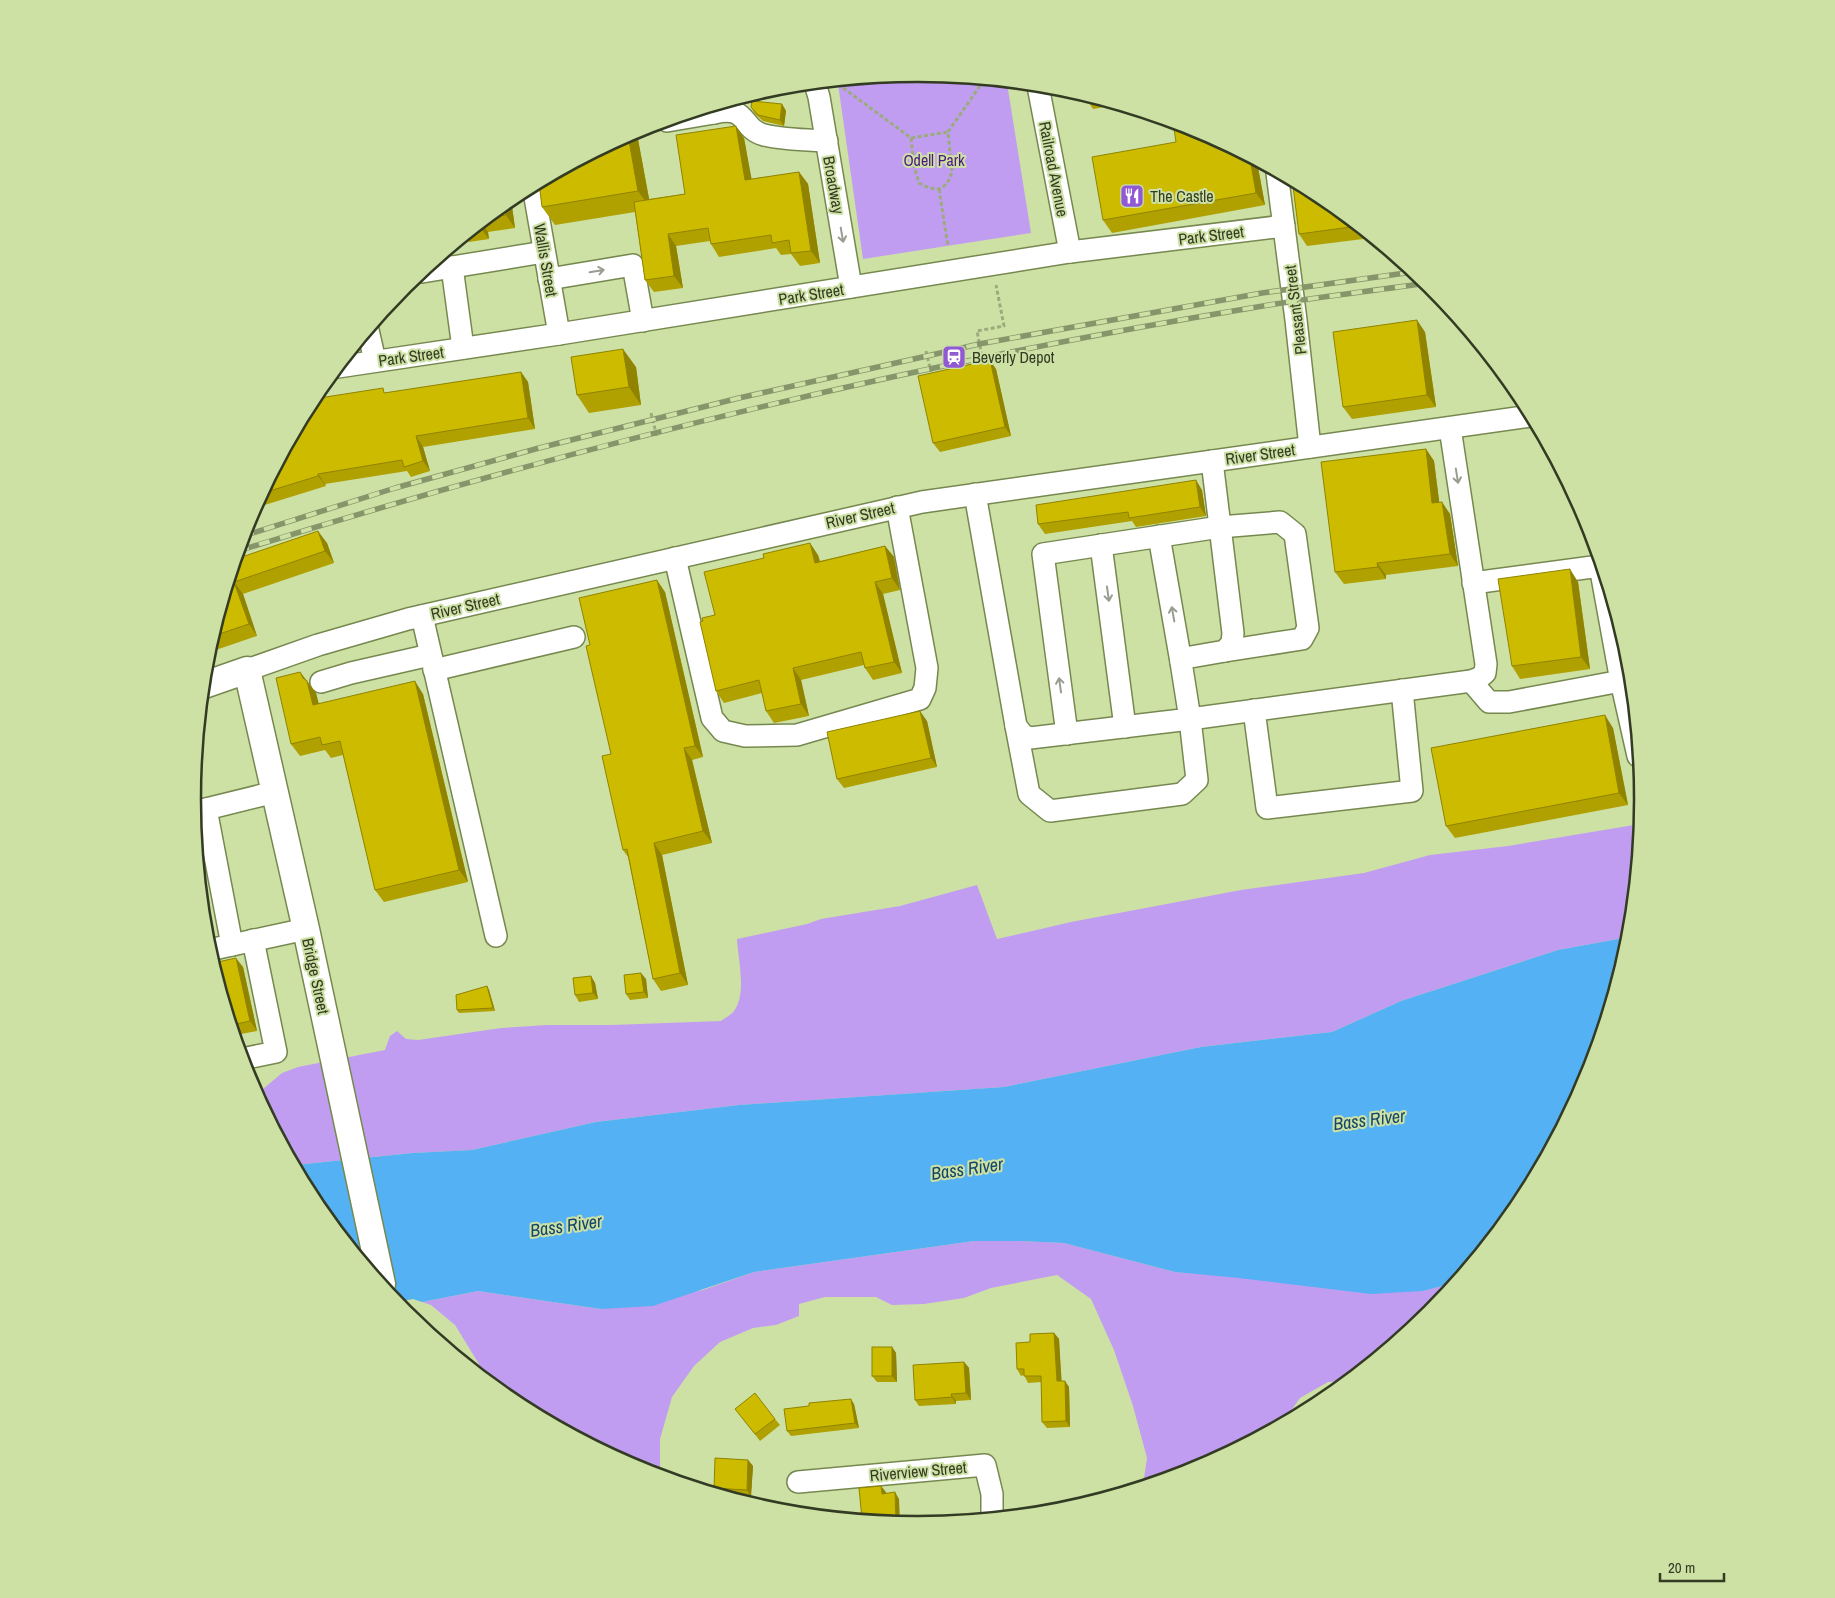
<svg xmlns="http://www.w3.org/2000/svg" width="1835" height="1598" viewBox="0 0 1835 1598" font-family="'Archivo Narrow',sans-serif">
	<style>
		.green { fill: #c19df2 }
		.water { fill: #53b1f4 }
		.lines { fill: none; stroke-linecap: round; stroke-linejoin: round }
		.minor-casing { stroke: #76884f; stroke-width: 24 }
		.major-casing { stroke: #76884f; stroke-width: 29 }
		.path { stroke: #9bab7b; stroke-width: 3; stroke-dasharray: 4 2.5; stroke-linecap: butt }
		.minor { stroke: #fff; stroke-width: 21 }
		.major { stroke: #fff; stroke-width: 26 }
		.rail-casing { stroke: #87966a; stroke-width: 5.5 }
		.rail { stroke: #cde1a5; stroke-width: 4; stroke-dasharray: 11; stroke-linecap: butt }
		.wall { fill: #b0a100 }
		.shaded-wall { fill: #908300 }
		.building { fill: #cdbb00; stroke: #908300 }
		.oneway { stroke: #999d91 }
		.labels { text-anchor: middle; stroke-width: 4; stroke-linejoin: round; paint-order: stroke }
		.park-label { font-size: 16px; fill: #4d197d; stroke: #cde1a5 }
		.street-label { font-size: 16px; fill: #333b23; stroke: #cde1a5 }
		.poi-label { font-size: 16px; fill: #333b23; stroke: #cde1a5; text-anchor: start }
		.water-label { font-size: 18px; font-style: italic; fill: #144668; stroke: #cde1a5 }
		.rim { fill: none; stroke: #333b23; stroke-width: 2.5 }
	</style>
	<rect width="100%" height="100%" fill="#cde1a5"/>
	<g class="green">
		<path d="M918 74 1007 83 1031 233 863 259 838 84 866 79Z"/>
		<path d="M1640 824 1629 937 1558 950 1401 1001 1332 1032 1201 1047 1004 1087 739 1105 596 1122 472 1150 413 1153 295 1165 257 1094 282 1073 298 1067 385 1050 390 1036 397 1031 406 1039 418 1040 501 1028 547 1025H611L721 1021C725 1018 731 1015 734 1011 747 994 738 959 737 939L807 924 821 919 900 906 977 885 997 939 1071 922 1241 890 1364 873 1430 855 1508 846Z"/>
		<path d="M974 1241H1020L1064 1243 1175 1272 1423 1291 1454 1283 1430 1312 1346 1381 1328 1382 1300 1398 1283 1422 1195 1469 1143 1485 1147 1458 1133 1406 1114 1350 1091 1299 1057 1275 991 1288 964 1298 924 1304 892 1305 876 1297H825L799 1304V1316L776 1325 753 1328 720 1342 694 1366 672 1397 660 1439V1475L640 1469 514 1402 490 1382 455 1325 431 1305 422 1302 478 1291 601 1309 703 1290 754 1272Z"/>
	</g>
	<path class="water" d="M1629 937 1587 1077 1520 1202 1454 1283 1423 1291 1371 1294 1239 1278 1175 1272 1064 1243 1020 1241H974L754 1272 653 1306 601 1309 478 1291 422 1302 413 1299 397 1302 314 1202 295 1165 413 1153 472 1150 596 1122 739 1105 1004 1087 1201 1047 1332 1032 1401 1001 1558 950Z"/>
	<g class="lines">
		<g class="minor-casing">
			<g id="minor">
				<path d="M815 84 819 97 851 287"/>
				<path d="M1038 86 1070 252"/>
				<path d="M714 113C750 105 739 128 764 135 784 140 806 140 827 141"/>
				<path d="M667 121 714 113 713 107"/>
				<path d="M1277 173 1296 320 1310 447"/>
				<path d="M533 186 559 334"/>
				<path d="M452 267 463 348"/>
				<path d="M422 272 544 252"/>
				<path d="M549 279 633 265 643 321"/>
				<path d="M368 330 375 361"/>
				<path d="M338 367 559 334 1070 252 1284 226"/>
				<path d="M975 494 1016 726 1023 735 1030 738 1190 719 1181 662 1185 658 1225 651 1232 643 1233 633 1212 461"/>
				<path d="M1159 536 1181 662"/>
				<path d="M1101 545 1125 727"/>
				<path d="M675 558 712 718 723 731 745 736 797 735 920 699 925 688 927 668 897 507"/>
				<path d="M422 616 496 936"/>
				<path d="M247 670 318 645 408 619 922 502 1531 416"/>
				<path d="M434 670 574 637"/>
				<path d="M1631 679 1621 681 1638 756"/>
				<path d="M1471 681 1489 702H1509L1621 681 1600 566 1473 583"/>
				<path d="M321 682 351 673 430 655"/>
				<path d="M1254 710 1267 808 1412 791 1402 690"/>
				<path d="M1016 726 1029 794 1050 811 1182 794 1197 780 1190 719 1471 681 1479 678 1485 673 1486 664 1450 428"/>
				<path d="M1067 734 1043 554 1220 527 1280 522 1295 534 1308 628 1302 639 1225 651"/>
				<path d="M206 809 232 945"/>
				<path d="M194 812 275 792"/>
				<path d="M209 950 306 929"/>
				<path d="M242 1059 276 1052 253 940"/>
				<path d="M798 1482 985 1465 992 1494V1517"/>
			</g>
		</g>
		<g class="major-casing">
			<path id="major" d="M204 685 247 670 306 929 382 1284"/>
		</g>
		<g class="path">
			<path d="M838 84 911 138 948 132"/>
			<path d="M911 138 914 166 919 183 929 188 939 189 947 184 952 172 948 132 984 80"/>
			<path d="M939 189 948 246"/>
			<path d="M926 351 931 372"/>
			<path d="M983 362 977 331 1004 326 996 285"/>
			<path d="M651 413 657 437"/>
		</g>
		<use href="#minor" class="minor"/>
		<use href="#major" class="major"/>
		<g class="rail-casing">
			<g id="rail">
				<path d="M243 536 395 488 539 448 739 398 927 356 979 344 1262 293 1413 272"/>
				<path d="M238 551C574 446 915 363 1263 306 1317 297 1372 291 1427 283"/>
			</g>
		</g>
		<use href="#rail" class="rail"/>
	</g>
	<g class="wall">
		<path d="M1084 95 1116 105 1093 109Z"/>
		<path d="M782 104 786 111 784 126 763 121 755 114 751 107Z"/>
		<path d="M1195 129 1257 162 1265 205 1112 233 1103 220 1176 142Z"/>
		<path d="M637 134 649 199 685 194 744 138 751 179 799 172 808 184 820 263 800 266 791 254 781 255 776 248 719 257 711 244 710 241 676 246 683 288 654 292 645 280 635 212 555 225 542 207Z"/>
		<path d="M1321 196 1371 238 1307 246 1299 234Z"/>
		<path d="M511 199 515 228 488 232 489 239 469 242 465 236Z"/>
		<path d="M1425 332 1436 407 1352 419 1343 407Z"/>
		<path d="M636 367 641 405 589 413 577 395Z"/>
		<path d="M996 369 1011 436 940 452 933 443Z"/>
		<path d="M521 372 528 382 535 429 423 447 430 471 411 477 407 471 325 484 326 486 255 508 305 414 387 393Z"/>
		<path d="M1426 449 1434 461 1439 502 1450 514 1458 566 1386 575V579L1344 584 1335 572Z"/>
		<path d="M1202 490 1206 516 1136 527 1132 521 1045 534 1038 524Z"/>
		<path d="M327 543 334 563 243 594 257 636 207 653 236 559Z"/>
		<path d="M885 546 894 557 900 590 883 594 902 673 873 680 865 668 864 665 801 680 809 716 774 723 766 711 762 693 724 703 716 691 703 621 818 555 820 561Z"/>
		<path d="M1578 582 1590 669 1520 679 1512 666Z"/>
		<path d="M665 592 703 757 692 760 712 843 662 855 688 985 661 991 653 979 628 857 623 850 611 754 590 645Z"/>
		<path d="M300 672 316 693 319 704 423 694 468 882 384 902 375 890 343 755 331 758 325 750 300 756 291 744Z"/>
		<path d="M927 721 937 767 844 788 837 779Z"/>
		<path d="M1613 728 1628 805 1455 838 1446 826Z"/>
		<path d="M213 963 243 967 257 1031 235 1035Z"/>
		<path d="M591 976 595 983 598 999 579 1002 575 995Z"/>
		<path d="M646 979 648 998 630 1000 626 994Z"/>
		<path d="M487 986 489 990 495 1011 459 1013 457 1010Z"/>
		<path d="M1054 1333 1059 1339 1061 1381 1069 1387 1070 1427 1047 1428 1042 1422 1041 1382 1028 1383 1024 1375 1021 1376 1017 1369 1030 1342Z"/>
		<path d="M892 1347 896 1353 897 1382H877L872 1376Z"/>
		<path d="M964 1362 969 1368 971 1400 956 1401V1404L919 1406 915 1400Z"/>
		<path d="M854 1404 859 1428 791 1436 787 1431Z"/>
		<path d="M740 1415 775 1419 780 1425 760 1441Z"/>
		<path d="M748 1460 753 1466 751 1496 724 1495 717 1492 714 1488Z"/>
	</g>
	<g class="shaded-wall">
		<path d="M782 104 786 111 784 126 780 120Z"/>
		<path d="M736 126 744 138 754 192 745 180Z"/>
		<path d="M636 131 637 134 651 209 638 191 628 135Z"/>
		<path d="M1250 158 1257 162 1265 205 1256 193Z"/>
		<path d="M799 172 808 184 820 263 811 251Z"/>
		<path d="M511 199 515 228 506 215 504 204Z"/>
		<path d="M481 223 488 232 489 239 479 226Z"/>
		<path d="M668 234 676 246 683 288 674 276Z"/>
		<path d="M1417 320 1425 332 1436 407 1427 395Z"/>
		<path d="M623 349 636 367 641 405 629 387Z"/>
		<path d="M990 360 996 369 1011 436 1005 427Z"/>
		<path d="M521 372 528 382 535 429 528 418Z"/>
		<path d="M416 436 423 447 430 471 423 461Z"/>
		<path d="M1426 449 1434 461 1441 515 1432 503Z"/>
		<path d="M318 474 325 484 326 486 318 476Z"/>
		<path d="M1196 480 1202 490 1206 516 1200 507Z"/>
		<path d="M1442 502 1450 514 1458 566 1450 554Z"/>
		<path d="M318 531 327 543 334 563 325 551Z"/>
		<path d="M810 543 818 555 823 574 815 563Z"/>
		<path d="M885 546 894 557 900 590 892 578Z"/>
		<path d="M1377 563 1386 575V579L1378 567Z"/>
		<path d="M1570 569 1578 582 1590 669 1581 657Z"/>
		<path d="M657 580 665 592 703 757 695 746Z"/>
		<path d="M234 582 243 594 257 636 249 624Z"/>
		<path d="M875 582 883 594 902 673 894 662Z"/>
		<path d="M793 668 801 680 809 716 801 704Z"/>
		<path d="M300 672 316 693 322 718 313 705 303 678Z"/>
		<path d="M415 681 423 694 468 882 459 870Z"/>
		<path d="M920 711 927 721 937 767 931 758Z"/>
		<path d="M1605 715 1613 728 1628 805 1619 793Z"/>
		<path d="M684 748 692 760 712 843 703 831Z"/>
		<path d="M654 843 662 855 688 985 680 973Z"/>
		<path d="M236 958 243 967 257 1031 250 1021Z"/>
		<path d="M641 973 646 979 648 998 644 992Z"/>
		<path d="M591 976 595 983 598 999 593 993Z"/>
		<path d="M487 986 489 990 495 1011 493 1008Z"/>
		<path d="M1054 1333 1059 1339 1062 1387 1057 1381Z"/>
		<path d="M892 1347 896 1353 897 1382 892 1376Z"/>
		<path d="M964 1362 969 1368 971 1400 966 1393Z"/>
		<path d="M1065 1381 1069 1387 1070 1427 1066 1421Z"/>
		<path d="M951 1394 956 1401V1404L952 1397Z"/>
		<path d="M851 1399 854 1404 859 1428 855 1423Z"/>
		<path d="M748 1460 753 1466 751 1496 747 1490Z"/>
		<path d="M881 1486 886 1492 887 1500 882 1494Z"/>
		<path d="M895 1492 899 1499 900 1523 896 1522Z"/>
	</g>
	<g class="building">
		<path d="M752 101 782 104 780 120 758 115 751 107Z"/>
		<path d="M1173 122 1195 129 1250 158 1256 193 1103 220 1092 157 1176 142Z"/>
		<path d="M736 126 745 180 799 172 811 251 791 253 789 240 772 243 771 235 711 244 708 228 668 234 674 276 645 280 634 202 685 194 676 135Z"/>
		<path d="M628 135 638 191 542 207 539 183Z"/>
		<path d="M1300 185 1321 196 1358 226 1299 234 1293 186Z"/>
		<path d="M504 204 506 215 489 217Z"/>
		<path d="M1417 320 1427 395 1343 407 1333 332Z"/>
		<path d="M623 349 629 387 577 395 571 357Z"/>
		<path d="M990 360 1005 427 933 443 918 376Z"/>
		<path d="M521 372 528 418 416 436 423 461 404 467 402 460 318 474V476L263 493 305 414 311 412 310 405 313 399 383 388 384 393Z"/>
		<path d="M1426 449 1432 503 1442 502 1450 554 1377 563 1378 567 1335 572 1321 462Z"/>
		<path d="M1196 480 1200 507 1129 518 1128 512 1038 524 1036 505Z"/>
		<path d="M318 531 325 551 234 582 249 624 213 636 236 559Z"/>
		<path d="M810 543 815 563 885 546 892 578 875 582 894 662 865 668 861 652 793 668 801 704 766 711 759 680 716 691 700 622 703 621 702 618 715 615 704 572 764 558 763 554Z"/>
		<path d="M1570 569 1581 657 1512 666 1498 579Z"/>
		<path d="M657 580 695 746 684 748 703 831 654 843 680 973 653 979 627 849 623 850 602 756 611 754 586 646 590 645 579 598Z"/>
		<path d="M300 672 303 678 307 681 313 705 415 681 459 870 375 890 340 741 322 745 320 737 291 744 276 678Z"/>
		<path d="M920 711 931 758 837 779 827 732Z"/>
		<path d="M1605 715 1619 793 1446 826 1431 748Z"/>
		<path d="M236 958 250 1021 232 1025 213 963Z"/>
		<path d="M641 973 644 992 626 994 624 975Z"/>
		<path d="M591 976 593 993 575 995 573 978Z"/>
		<path d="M487 986 493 1008 457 1010 456 995Z"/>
		<path d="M1054 1333 1057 1381H1065L1066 1421 1042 1422 1041 1376H1024V1369H1017L1016 1343 1030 1342V1334Z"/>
		<rect x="872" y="1347" width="20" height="29"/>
		<path d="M964 1362 966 1393 951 1394 952 1397 915 1400 913 1365Z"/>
		<path d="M755 1393 775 1419 755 1434 735 1409Z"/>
		<path d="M851 1399 855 1423 787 1431 784 1409 809 1406V1403Z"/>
		<path d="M715 1458 748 1460 747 1490 714 1488Z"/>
		<path d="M881 1486 882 1494 895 1492 896 1522 862 1519 859 1488Z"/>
	</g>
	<defs><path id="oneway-shaft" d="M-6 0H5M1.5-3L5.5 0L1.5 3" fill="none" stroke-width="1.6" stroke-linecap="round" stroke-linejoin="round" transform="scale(1.25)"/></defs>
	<g class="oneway">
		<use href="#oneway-shaft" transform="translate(842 235) rotate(80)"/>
		<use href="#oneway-shaft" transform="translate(597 271) rotate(-10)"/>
		<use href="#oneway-shaft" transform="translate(1457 476) rotate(81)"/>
		<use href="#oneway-shaft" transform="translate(1108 594) rotate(82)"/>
		<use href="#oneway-shaft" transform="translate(1173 614) rotate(-100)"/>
		<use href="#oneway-shaft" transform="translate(1060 685) rotate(-98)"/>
	</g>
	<defs>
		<g id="restaurant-square" transform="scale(1.25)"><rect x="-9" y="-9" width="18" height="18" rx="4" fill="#925ad2" stroke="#cde1a5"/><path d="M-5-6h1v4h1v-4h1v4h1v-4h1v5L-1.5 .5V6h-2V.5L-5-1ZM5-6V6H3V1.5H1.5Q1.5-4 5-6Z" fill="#fff"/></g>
		<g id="station-square" transform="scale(1.25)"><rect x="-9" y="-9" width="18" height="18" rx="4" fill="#925ad2" stroke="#cde1a5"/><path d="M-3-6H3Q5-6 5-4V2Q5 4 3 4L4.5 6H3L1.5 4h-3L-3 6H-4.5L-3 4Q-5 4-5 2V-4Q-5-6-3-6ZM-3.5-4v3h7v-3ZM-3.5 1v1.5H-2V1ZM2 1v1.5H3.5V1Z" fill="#fff"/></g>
	</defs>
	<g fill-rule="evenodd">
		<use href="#restaurant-square" x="1132" y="196"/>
		<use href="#station-square" x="954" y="357"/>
	</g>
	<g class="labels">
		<g class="park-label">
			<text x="934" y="166">Odell Park</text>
		</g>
		<g class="street-label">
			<text transform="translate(1054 169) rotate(79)" y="6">Railroad Avenue</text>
			<text transform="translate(834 185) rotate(80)" y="6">Broadway</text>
			<text transform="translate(1211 235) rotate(-7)" y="6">Park Street</text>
			<text transform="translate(546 260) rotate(80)" y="6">Wallis Street</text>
			<text transform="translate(811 294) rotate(-9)" y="6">Park Street</text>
			<text transform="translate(1295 310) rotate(-97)" y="6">Pleasant Street</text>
			<text transform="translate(411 356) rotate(-8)" y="6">Park Street</text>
			<text transform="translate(1260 454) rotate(-8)" y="6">River Street</text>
			<text transform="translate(860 515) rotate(-13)" y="6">River Street</text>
			<text transform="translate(465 606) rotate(-13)" y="6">River Street</text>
			<text transform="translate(316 976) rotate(78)" y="6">Bridge Street</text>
			<text transform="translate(918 1471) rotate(-5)" y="6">Riverview Street</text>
		</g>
		<g class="poi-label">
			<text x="1150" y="202">The Castle</text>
			<text x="972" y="363">Beverly Depot</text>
		</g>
		<g class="water-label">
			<text transform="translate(1369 1120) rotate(-7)" y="6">Bass River</text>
			<text transform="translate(967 1169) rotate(-8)" y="6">Bass River</text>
			<text transform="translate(566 1226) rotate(-8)" y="6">Bass River</text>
		</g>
	</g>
	<path d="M0 0H1835V1598H0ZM917 82H918A716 716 0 0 1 1634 798V800A716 716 0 0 1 918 1516H917A716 716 0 0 1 201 800V798A716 716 0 0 1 917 82Z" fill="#cde1a5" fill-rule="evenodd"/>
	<path class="rim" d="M917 82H918A716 716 0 0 1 1634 798V800A716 716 0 0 1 918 1516H917A716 716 0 0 1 201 800V798A716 716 0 0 1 917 82Z"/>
	<path d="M1660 1573v8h64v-8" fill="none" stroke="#333b23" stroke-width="2.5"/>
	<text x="1668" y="1573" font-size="15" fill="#333b23" stroke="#cde1a5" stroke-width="4" paint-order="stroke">20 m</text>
</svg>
